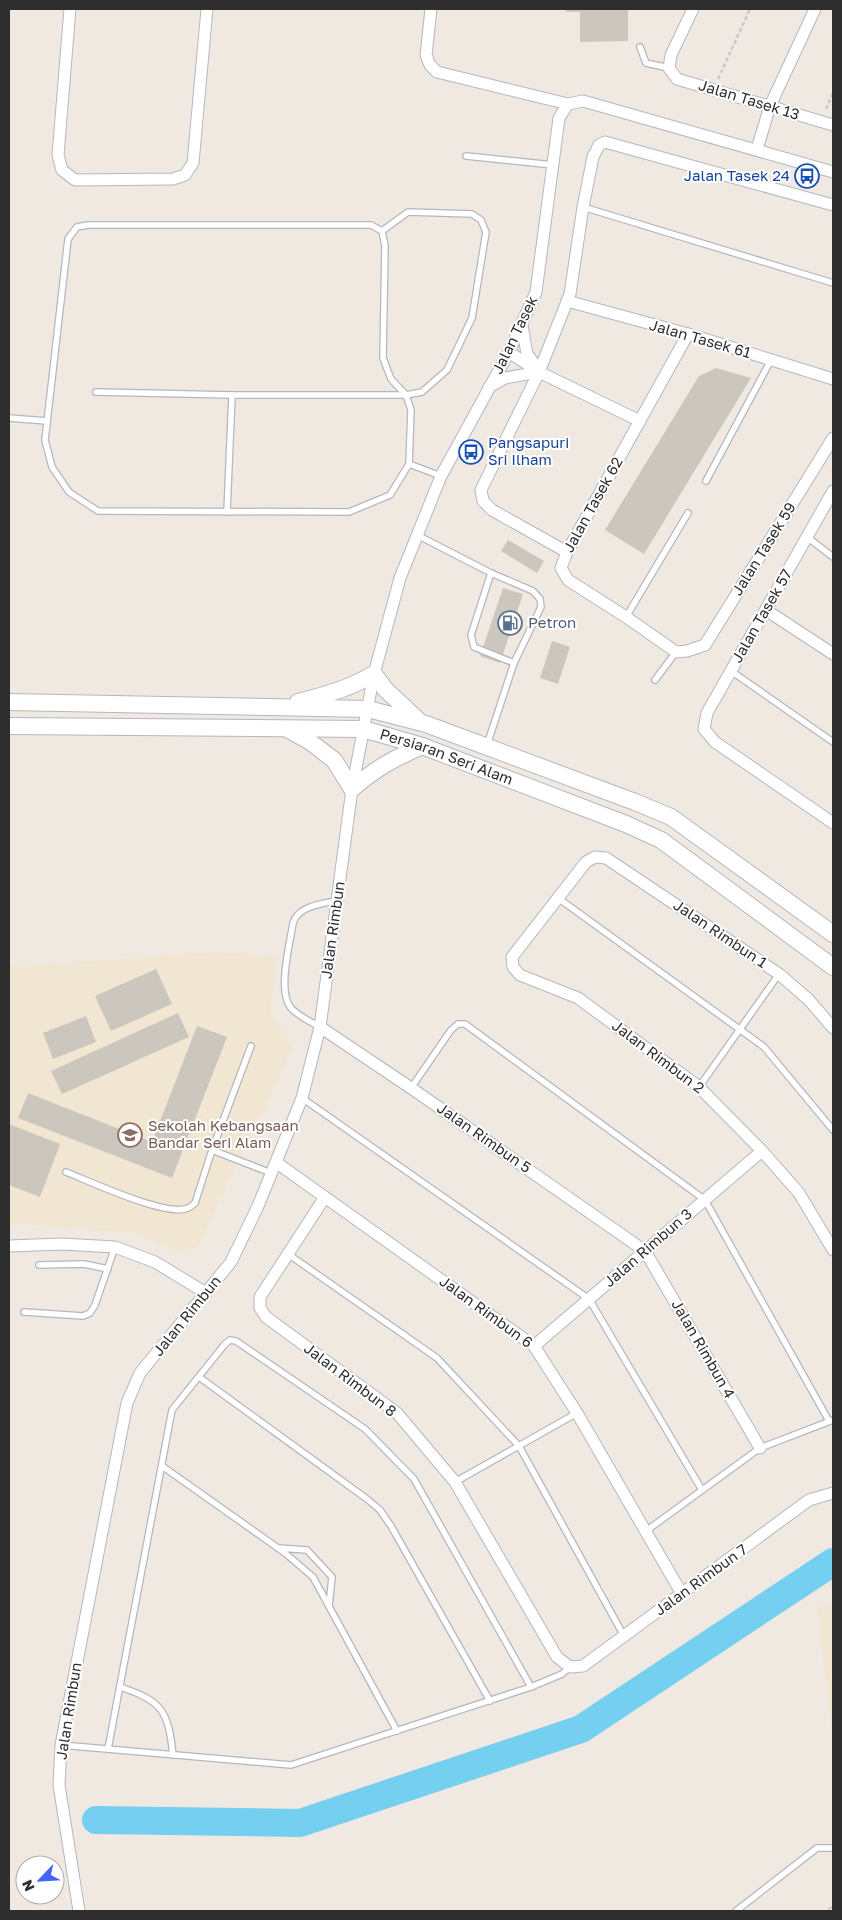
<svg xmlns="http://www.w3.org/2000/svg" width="842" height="1920" viewBox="0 0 842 1920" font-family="'Golos Text',sans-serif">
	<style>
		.education { fill: #f0e6d1 }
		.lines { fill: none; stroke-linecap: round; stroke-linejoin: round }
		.river { stroke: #75cff0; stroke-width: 28 }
		.building { fill: #cbc7bf }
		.lane-casing { stroke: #b4b7c1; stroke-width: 8 }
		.street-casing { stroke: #b4b7c1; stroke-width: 13 }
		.secondary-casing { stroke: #b4b7c1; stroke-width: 18 }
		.path { stroke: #c9c9c9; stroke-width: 2.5; stroke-dasharray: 4 2.5; stroke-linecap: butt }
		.lane { stroke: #fff; stroke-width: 5.5 }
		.street { stroke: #fff; stroke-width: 11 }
		.secondary { stroke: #fff; stroke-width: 16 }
		.labels { text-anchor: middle; stroke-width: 4; stroke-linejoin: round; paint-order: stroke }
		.street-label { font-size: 15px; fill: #2e2e2e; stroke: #fff }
		.transit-label { font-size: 15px; fill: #164399; stroke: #fff; text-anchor: end }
		.service-label { font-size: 15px; fill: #4e5e75; stroke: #fff; text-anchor: start }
		.education-label { font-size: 15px; fill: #785e54; stroke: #fff; text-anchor: start }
	</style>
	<rect width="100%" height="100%" fill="#efe9e1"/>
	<g class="education">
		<path d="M218 952 278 957 270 1012 293 1048 198 1246 181 1252 132 1233 9 1223V967Z"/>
		<path d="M833 1604V1737L817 1608Z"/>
	</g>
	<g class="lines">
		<path class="river" d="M96 1820 300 1823 581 1729 833 1562"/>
	</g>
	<g class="building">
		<path d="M566 9H628V41L580 42V12H566Z"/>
		<path d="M716 368 751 378 644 554 605 530 699 376Z"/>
		<path d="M508 540 544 561 537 573 501 551Z"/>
		<path d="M503 588 523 594 500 663 480 656Z"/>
		<path d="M552 641 570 647 558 684 540 678Z"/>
		<path d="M156 969 172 1004 111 1031 95 996Z"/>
		<path d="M178 1013 189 1037 62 1094 51 1071Z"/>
		<path d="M86 1016 96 1042 53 1059 43 1033Z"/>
		<path d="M197 1026 227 1037 172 1178 18 1118 28 1093 152 1142Z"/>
		<path d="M9 1124 60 1144 40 1197 9 1185Z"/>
	</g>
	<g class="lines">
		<g class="lane-casing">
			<g id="lane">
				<path d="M640 47 646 63 669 68"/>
				<path d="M466 156 553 165"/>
				<path d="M583 207 833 283"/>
				<path d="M96 392 232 395H406L422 392 447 370 472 318 486 232 481 220 472 214 408 212 382 231"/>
				<path d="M9 418 47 421"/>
				<path d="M409 464 390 495 349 512 98 511 69 492 52 467 45 440 68 239 77 227 88 225H371L382 231 385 246 383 358 391 379 406 395 411 410 409 464 441 476"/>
				<path d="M706 481 771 360"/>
				<path d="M227 512 232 395"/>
				<path d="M417 535 491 573 533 591 540 599 541 607 514 663 487 745"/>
				<path d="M807 537 833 557"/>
				<path d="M491 573 471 635 474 647 514 663"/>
				<path d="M626 617 688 513"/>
				<path d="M731 671 833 742"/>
				<path d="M655 680 676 652"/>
				<path d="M558 898 764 1047 833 1130"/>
				<path d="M320 1027C311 1022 298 1016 291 1008 277 992 290 943 293 923 299 905 321 905 337 900"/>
				<path d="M251 1046 212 1150 271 1173"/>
				<path d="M699 1087 779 974"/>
				<path d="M411 1088 451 1030 458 1024H465L705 1200 829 1421"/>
				<path d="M302 1098 589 1299 702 1490"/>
				<path d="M66 1172C89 1181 168 1218 188 1208 191 1207 193 1205 195 1203L212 1150"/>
				<path d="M288 1254 437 1358 519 1446 624 1636"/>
				<path d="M39 1265 84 1264 108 1269"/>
				<path d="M24 1312 83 1316 90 1313 95 1305 115 1247"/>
				<path d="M199 1377 367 1499 380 1510 391 1526 490 1701"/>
				<path d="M162 1466 285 1553 313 1577 397 1731"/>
				<path d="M455 1482 577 1413"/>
				<path d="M646 1531 760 1448 833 1420"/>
				<path d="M278 1548 307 1550 332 1577 329 1606"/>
				<path d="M120 1687C162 1701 168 1710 173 1755"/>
				<path d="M531 1687 562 1674 570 1667"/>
				<path d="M61 1745 291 1765 531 1687 414 1479 365 1429 236 1341 230 1340 225 1344 172 1410 108 1749"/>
				<path d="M736 1911 817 1848H833"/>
				<path d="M832 1911H833"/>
			</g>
		</g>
		<g class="street-casing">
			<g id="street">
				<path d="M70 9 58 155 62 170 75 180 173 179 185 175 193 163 207 9"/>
				<path d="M431 9 426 55 430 65 437 72 568 104"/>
				<path d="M693 9 671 55 669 68 677 79 833 125"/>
				<path d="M757 149 770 106 815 9"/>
				<path d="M567 301 688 334 833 379"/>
				<path d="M522 325 527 354 536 366"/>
				<path d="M688 334 567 552 561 568 568 580 626 617 676 652 687 651 705 645 833 438"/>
				<path d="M509 352 539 372 640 421"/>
				<path d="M489 387 505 378 539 372"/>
				<path d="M833 491 707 713 704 729 715 742 833 823"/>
				<path d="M567 552 492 510 483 501 481 490 539 372 570 294 583 207 593 157 599 145 605 142 833 205"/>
				<path d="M766 610 833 654"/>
				<path d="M320 1027 411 1088 645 1251 760 1448"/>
				<path d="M833 1028 809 1000 779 974 606 858 595 857 586 862 512 957 513 967 520 975 578 998 699 1087 762 1151 799 1193 833 1250"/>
				<path d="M277 1163 534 1346 577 1413 682 1594"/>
				<path d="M325 1197 260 1297V1308L266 1317 397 1413 455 1482 557 1657 570 1667 583 1666 809 1500 833 1493"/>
				<path d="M9 1246 62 1244 115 1247 155 1262 206 1293"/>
				<path d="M534 1346 762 1151"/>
				<path d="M79 1911 59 1785 61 1745 127 1403 140 1373 231 1262 258 1206 302 1098 320 1027 352 789 374 674 400 578 441 476 509 352 536 292 559 118 568 104 583 101 833 172"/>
			</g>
		</g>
		<g class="secondary-casing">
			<g id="secondary">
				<path d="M9 702 368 709 426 724 635 802 671 817 833 934"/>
				<path d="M298 702C326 695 350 688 374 674L385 689 418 720"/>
				<path id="s1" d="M9 726 363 729 422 746 626 824 661 840 833 967"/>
				<path d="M289 730 309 741 334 760 352 789C376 768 393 759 422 746"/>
			</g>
		</g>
		<g class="path">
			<path d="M718 79 750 9"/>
			<path d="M826 109 833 93"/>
		</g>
		<use href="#lane" class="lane"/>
		<use href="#street" class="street"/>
		<use href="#secondary" class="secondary"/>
	</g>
	<defs>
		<g id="bus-ring" transform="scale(1.25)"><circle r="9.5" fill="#fff" stroke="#1a4fb4" stroke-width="1.5"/><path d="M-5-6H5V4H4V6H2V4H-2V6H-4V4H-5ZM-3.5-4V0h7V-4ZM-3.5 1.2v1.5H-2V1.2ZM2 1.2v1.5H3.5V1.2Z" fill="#1a4fb4"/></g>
		<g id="fuel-ring" transform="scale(1.25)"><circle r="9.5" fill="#fff" stroke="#5c6f8a" stroke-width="1.5"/><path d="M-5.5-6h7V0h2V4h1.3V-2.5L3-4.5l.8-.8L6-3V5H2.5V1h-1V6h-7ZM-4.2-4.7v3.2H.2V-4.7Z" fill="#5c6f8a"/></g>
		<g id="school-ring" transform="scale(1.25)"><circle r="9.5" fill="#fff" stroke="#8d6e63" stroke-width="1.5"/><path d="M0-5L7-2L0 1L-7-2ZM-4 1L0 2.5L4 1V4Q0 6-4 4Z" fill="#8d6e63"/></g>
	</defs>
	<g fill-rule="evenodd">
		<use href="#bus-ring" x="807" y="176"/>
		<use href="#bus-ring" x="471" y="452"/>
		<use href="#fuel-ring" x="510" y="623"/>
		<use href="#school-ring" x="130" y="1135"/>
	</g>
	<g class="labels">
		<g class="street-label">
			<text transform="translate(749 100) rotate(17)" y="5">Jalan Tasek 13</text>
			<text transform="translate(515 335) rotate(-64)" y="5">Jalan Tasek</text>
			<text transform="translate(700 339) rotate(16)" y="5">Jalan Tasek 61</text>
			<text transform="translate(593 505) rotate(-61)" y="5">Jalan Tasek 62</text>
			<text transform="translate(764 549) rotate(-58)" y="5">Jalan Tasek 59</text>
			<text transform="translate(762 616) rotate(-60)" y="5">Jalan Tasek 57</text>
			<text dy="5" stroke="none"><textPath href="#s1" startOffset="442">Persiaran Seri Alam</textPath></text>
			<text transform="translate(333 930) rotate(-82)" y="5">Jalan Rimbun</text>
			<text transform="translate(720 934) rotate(34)" y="5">Jalan Rimbun 1</text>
			<text transform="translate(658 1057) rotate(37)" y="5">Jalan Rimbun 2</text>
			<text transform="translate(484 1138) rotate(35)" y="5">Jalan Rimbun 5</text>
			<text transform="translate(648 1248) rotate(-41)" y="5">Jalan Rimbun 3</text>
			<text transform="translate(486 1312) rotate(36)" y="5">Jalan Rimbun 6</text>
			<text transform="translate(187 1316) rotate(-51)" y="5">Jalan Rimbun</text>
			<text transform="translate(703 1349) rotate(60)" y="5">Jalan Rimbun 4</text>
			<text transform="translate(350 1380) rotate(37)" y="5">Jalan Rimbun 8</text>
			<text transform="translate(701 1580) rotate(-36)" y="5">Jalan Rimbun 7</text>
			<text transform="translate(69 1711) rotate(-81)" y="5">Jalan Rimbun</text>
		</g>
		<g class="transit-label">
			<text x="790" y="181">Jalan Tasek 24</text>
			<text x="488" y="448" text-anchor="start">Pangsapuri<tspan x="488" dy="17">Sri Ilham</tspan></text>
		</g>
		<g class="service-label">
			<text x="528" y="628">Petron</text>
		</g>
		<g class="education-label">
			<text x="148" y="1131">Sekolah Kebangsaan<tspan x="148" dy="17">Bandar Seri Alam</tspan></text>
		</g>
	</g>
	<rect width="842" height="1920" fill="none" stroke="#2e2e2e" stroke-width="20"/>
	<g transform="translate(40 1880) rotate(245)"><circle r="24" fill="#ffffff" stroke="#ababab"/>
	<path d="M0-4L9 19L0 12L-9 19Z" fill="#4264fb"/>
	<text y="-8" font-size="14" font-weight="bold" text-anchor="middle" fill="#2e2e2e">N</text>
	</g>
</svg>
